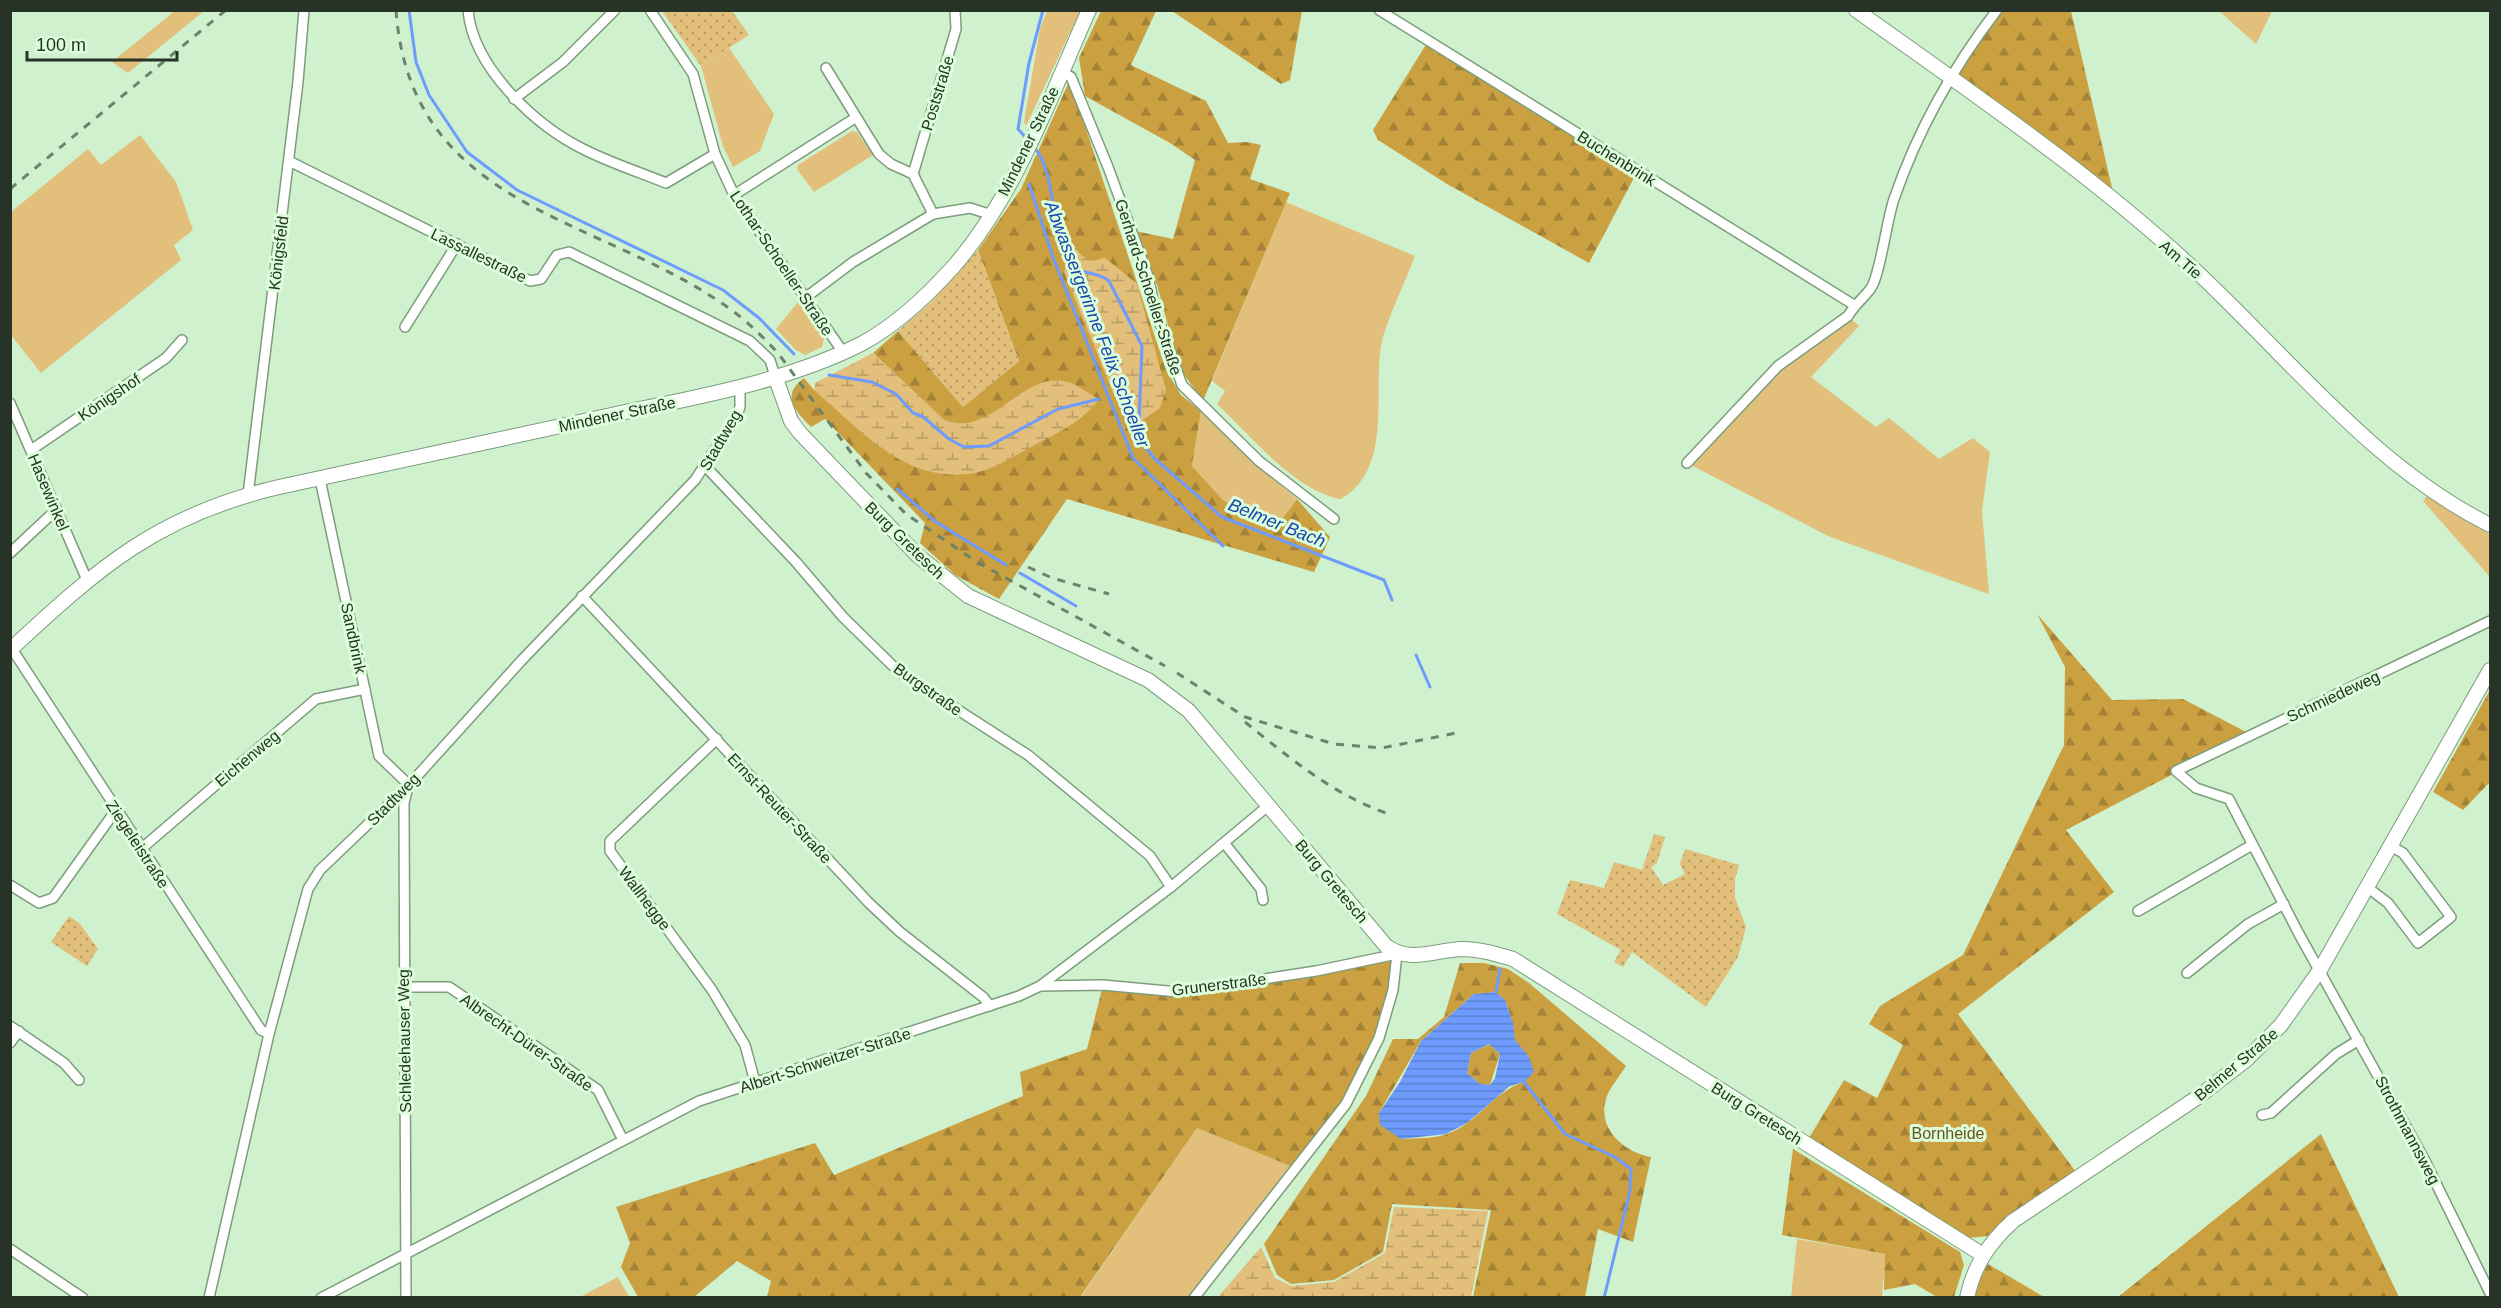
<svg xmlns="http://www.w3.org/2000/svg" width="2501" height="1308" viewBox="0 0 2501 1308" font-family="Helvetica,sans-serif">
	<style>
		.grass { fill: #e2bf7a }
		.forest { fill: url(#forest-firs); fill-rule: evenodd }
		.wetland { fill: url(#wetland-marsh) }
		.park { fill: url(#park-dots) }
		.water { fill: url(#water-rules); fill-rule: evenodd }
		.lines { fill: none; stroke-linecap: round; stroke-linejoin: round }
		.stream { stroke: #6e9cfe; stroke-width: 3 }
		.street-casing { stroke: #7d9d7c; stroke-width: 12 }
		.secondary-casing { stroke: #7d9d7c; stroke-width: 16 }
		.street { stroke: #fff; stroke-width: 9 }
		.secondary { stroke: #fff; stroke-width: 14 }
		.rail { stroke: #6c826b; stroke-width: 3; stroke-dasharray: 8 8; stroke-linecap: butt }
		.labels { text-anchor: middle; stroke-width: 6; stroke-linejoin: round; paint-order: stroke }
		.street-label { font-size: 16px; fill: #263326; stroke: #dcfeda }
		.park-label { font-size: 16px; fill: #6a5322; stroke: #dcfeda }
		.water-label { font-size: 18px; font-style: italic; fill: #1843b2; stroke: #dcfeda }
	</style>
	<defs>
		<pattern id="forest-firs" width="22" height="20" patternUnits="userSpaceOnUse" patternTransform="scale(1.5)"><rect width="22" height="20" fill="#cba041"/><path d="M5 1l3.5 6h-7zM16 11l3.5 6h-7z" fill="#a58336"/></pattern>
		<pattern id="wetland-marsh" width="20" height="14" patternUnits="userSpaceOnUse" patternTransform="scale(1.5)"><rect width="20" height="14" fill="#e2bf7a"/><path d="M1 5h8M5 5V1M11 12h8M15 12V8" fill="none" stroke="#b79c64"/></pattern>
		<pattern id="park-dots" width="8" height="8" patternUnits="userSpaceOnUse" patternTransform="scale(1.5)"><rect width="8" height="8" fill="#e2bf7a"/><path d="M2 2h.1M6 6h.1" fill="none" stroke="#b79c64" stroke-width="1.8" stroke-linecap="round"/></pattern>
		<pattern id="water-rules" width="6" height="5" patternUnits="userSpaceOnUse" patternTransform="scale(1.5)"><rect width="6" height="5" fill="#6e9cfe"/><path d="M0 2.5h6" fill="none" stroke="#5a80cd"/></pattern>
	</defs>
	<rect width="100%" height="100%" fill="#cff1cd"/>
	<g class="grass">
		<path d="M176 10 204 11 128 73 112 62Z"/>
		<path d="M1047 11H1080L1026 126 1024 122 1040 29Z"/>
		<path d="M2219 11H2272L2256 44Z"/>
		<path d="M729 48 774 114 760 151 733 167 723 146 701 66Z"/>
		<path d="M852 131 857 132 873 155 814 192 797 169 798 165Z"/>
		<path d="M140 135 176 182 193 230 174 245 181 260 41 373 11 335V212L88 149 101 165Z"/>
		<path d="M1286 202 1415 256C1405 283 1387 318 1381 346 1373 395 1393 469 1341 499 1295 491 1250 435 1217 404L1225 391 1212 381Z"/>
		<path d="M798 302 824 339 822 347 805 355 796 350 776 329Z"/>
		<path d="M1848 316 1859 326 1811 377 1876 427 1889 418 1939 459 1973 438 1990 452 1982 511 1989 594 1828 536 1687 463 1778 366Z"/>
		<path d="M1201 411 1261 469 1297 499 1280 522 1256 523 1222 499 1192 466Z"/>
		<path d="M2427 496 2490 535V577L2423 501Z"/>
		<path d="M1197 1128 1295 1168 1194 1297 1080 1298Z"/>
		<path d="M1797 1239 1886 1254 1882 1297 1791 1298Z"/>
		<path d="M618 1277 629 1297H580Z"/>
	</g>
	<g class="forest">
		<path d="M1101 11H1156L1131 65 1206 101 1228 143 1247 142 1261 145 1250 179 1290 193 1203 401 1180 369 1157 285 1135 231 1173 239 1195 160 1170 143 1085 96 1079 58Z"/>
		<path d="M1172 11H1302L1290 80 1281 84Z"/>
		<path d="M1997 11H2071L2116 205 1951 78Z"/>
		<path d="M1427 43 1636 174 1589 263 1447 184 1378 140 1373 130Z"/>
		<path d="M1068 84 1072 87 1166 370 1181 395 1201 411 1192 466 1222 499 1256 523 1280 522 1297 499 1330 537 1314 572 1067 499 999 599 955 575 920 543 925 523 825 419 811 427C794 410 781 395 804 378L814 390 943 419 873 353 898 331 963 407 1019 361 978 250 1021 189Z"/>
		<path d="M2037 614 2112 700 2183 699 2250 734 2066 830 2114 892 1958 1014 2076 1172 2019 1210 1987 1236 1969 1238 1809 1138 1844 1080 1877 1098 1903 1045 1869 1024 1880 1006 1963 955 2064 745 2065 667Z"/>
		<path d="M2490 690V782L2463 810 2433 792Z"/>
		<path d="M1397 954 1393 990 1355 1088 1295 1168 1197 1128 1080 1297H767L771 1281 737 1261 694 1297H638L621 1267 630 1243 616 1207 815 1143 834 1175 1023 1096 1020 1072 1087 1049 1103 985 1178 992Z"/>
		<path d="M1460 963H1484L1508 969 1529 983 1626 1066C1620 1076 1609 1088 1606 1099 1597 1129 1624 1152 1651 1157L1633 1242 1598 1229 1585 1297H1473L1491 1210 1392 1204 1383 1252 1334 1280 1291 1284 1277 1275 1264 1244 1366 1096 1393 1039H1418L1444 1017ZM1496 992C1517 1009 1506 1025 1516 1042 1519 1047 1525 1052 1529 1057L1524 1082C1494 1091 1478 1123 1447 1134 1434 1139 1415 1138 1401 1139L1379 1113 1421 1041 1474 994Z"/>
		<path d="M1490 1044 1500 1054 1490 1085 1480 1084 1467 1073 1471 1053Z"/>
		<path d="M2321 1134 2399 1297H2118Z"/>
		<path d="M1793 1149 1960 1252 1964 1265 1954 1297H1937L1915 1284 1884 1290 1885 1254 1782 1235Z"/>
		<path d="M1988 1264 2044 1297 1975 1298 1978 1283Z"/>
	</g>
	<g class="wetland">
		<path d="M1074 245C1080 256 1091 266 1104 257L1137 284 1166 390 1160 408 1139 423 1122 407 1114 395 1064 272Z"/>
		<path d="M873 353 943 419C988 440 1019 375 1062 381 1078 383 1086 393 1099 399 1082 423 1058 432 1033 446 1014 456 995 469 974 473 906 485 861 430 814 390L815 383Z"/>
		<path d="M1394 1207 1488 1211 1471 1297H1218L1261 1247 1275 1278 1291 1286 1334 1282 1385 1253Z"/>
	</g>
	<g class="park">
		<path d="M662 11H732L749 35 701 66Z"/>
		<path d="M978 250 1019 361 963 407 898 331 931 302Z"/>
		<path d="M1654 834 1665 837 1657 863 1651 867 1663 885 1685 874 1680 864 1685 849 1739 865 1735 879V898L1746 927 1738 957 1706 1007 1632 952 1623 967 1614 962 1621 950 1557 914 1570 880 1604 888 1614 862 1642 870Z"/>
		<path d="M69 916 80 924 98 949 87 966 51 942Z"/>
	</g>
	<path class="water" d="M1496 992 1505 1000 1513 1023 1515 1040 1529 1057 1534 1072 1524 1082 1510 1086 1467 1123 1446 1134 1401 1139 1380 1125 1379 1113 1400 1082 1421 1041 1474 994ZM1489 1044 1500 1054 1495 1078 1490 1085 1480 1084 1467 1073 1471 1053Z"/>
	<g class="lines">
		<g class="stream">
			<path d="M409 10 416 62 429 95 467 152 517 190 723 290 759 318 794 354"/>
			<path d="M1028 140 1018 129 1029 63 1043 10"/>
			<path d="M1034 147C1060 177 1049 248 1071 266 1082 275 1097 271 1109 281L1142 346 1139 423 1141 442 1155 459 1222 517 1384 580 1392 600"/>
			<path d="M1029 184 1054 260 1133 458 1223 546"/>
			<path d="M829 375 872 382 896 394 913 413 922 416 949 439 964 447 989 446 1058 409 1099 399"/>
			<path d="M897 489 936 522 1006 565"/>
			<path d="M1020 573 1076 606"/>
			<path d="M1416 655 1430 687"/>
			<path d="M1496 992 1500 969"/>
			<path d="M1524 1082 1565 1134 1615 1157 1631 1169 1630 1191 1604 1298"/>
		</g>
		<g class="street-casing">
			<g id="street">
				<path d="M468 10C473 68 536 126 585 150 611 163 639 172 666 183L715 154"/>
				<path d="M650 10 693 74 715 154 734 195 843 352"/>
				<path d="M1379 10 1854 305"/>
				<path d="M826 68 879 154 891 164 913 174 933 214"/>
				<path d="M1061 71 1071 77 1108 167 1148 276 1155 309 1182 385 1259 461 1334 519"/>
				<path d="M514 99 563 62 615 10"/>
				<path d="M289 161 530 281 541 279 557 255 569 252 750 341 770 360 775 376"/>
				<path d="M913 174 956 29 955 10"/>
				<path d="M734 195 855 118"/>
				<path d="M805 298 853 262 933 214 970 208 992 215"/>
				<path d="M405 327 457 244"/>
				<path d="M10 403 87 580"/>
				<path d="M31 450 166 358 182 340"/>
				<path d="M1687 463 1778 366 1848 316C1854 305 1864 298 1871 288 1880 275 1887 219 1894 199 1917 132 1954 66 1997 10"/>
				<path d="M706 467 796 562 843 617 899 672 1028 755 1150 856 1171 887"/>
				<path d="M320 479 379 756 409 785"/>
				<path d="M248 495 298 82 304 10"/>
				<path d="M10 553 57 509"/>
				<path d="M582 596 869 903 900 932 983 997 990 1006"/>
				<path d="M2490 621 2176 771 2196 788 2229 799 2299 934 2424 1159 2490 1293"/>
				<path d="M12 649 261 1030 269 1034"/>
				<path d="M717 739 610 841V851L712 990 745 1045 755 1082"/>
				<path d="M1225 844 1261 889 1263 900"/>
				<path d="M141 849 316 699 365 689"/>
				<path d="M10 885 39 903 53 898 116 810"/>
				<path d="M2367 887 2388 903 2418 943 2451 917 2403 853 2391 846"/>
				<path d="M2138 911 2252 845"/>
				<path d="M2187 973 2248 924 2284 904"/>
				<path d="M1041 986 1103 985 1178 992 1316 971 1397 954 1393 990 1379 1038 1346 1104 1194 1298"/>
				<path d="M403 987H449L508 1027 598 1090 623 1140"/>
				<path d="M10 1026 64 1063 79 1080"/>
				<path d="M10 1043 19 1031"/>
				<path d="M2262 1115 2271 1113 2336 1054 2359 1040"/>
				<path d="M10 1249 83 1298"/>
				<path d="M209 1298 269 1034 308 889 320 870 409 785 521 661 695 480 736 417 740 407V387"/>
				<path d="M321 1298 699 1101 1019 996 1040 986 1171 887 1269 805"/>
				<path d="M406 1298 404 803 408 787"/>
			</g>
		</g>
		<g class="secondary-casing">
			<g id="secondary">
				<path d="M1856 10C1972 93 2092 174 2197 272 2291 360 2374 467 2490 525"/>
				<path d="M775 376 791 421 800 433 917 555 968 596 1148 680 1189 711 1386 946C1411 964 1434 950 1462 949 1480 949 1496 954 1513 959L1983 1255"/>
				<path d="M10 650C98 568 158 515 279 487 388 464 497 440 607 416 690 398 784 383 861 344 895 326 928 295 954 266 1017 193 1050 97 1089 10"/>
				<path d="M1967 1298C1974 1265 1989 1243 2013 1221L2198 1097 2246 1060 2281 1025 2320 970 2490 670"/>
			</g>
		</g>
		<use href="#street" class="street"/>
		<use href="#secondary" class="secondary"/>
		<g class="rail">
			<path d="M396 10C410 207 594 215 723 304 744 318 761 335 778 353L866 473 906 514 977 562 1165 666"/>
			<path d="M10 189 226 10"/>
			<path d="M1028 567 1052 578 1109 594"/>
			<path d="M1177 673 1245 717 1334 744 1382 748 1456 733"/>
			<path d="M1245 722C1290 758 1333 795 1389 814"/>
		</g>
	</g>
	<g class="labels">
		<g class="street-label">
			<text transform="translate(937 93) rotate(-73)" y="6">Poststraße</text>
			<text transform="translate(1028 141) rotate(-64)" y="6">Mindener Straße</text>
			<text transform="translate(1617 158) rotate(32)" y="6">Buchenbrink</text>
			<text transform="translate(278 253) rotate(-83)" y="6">Königsfeld</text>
			<text transform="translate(479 255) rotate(26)" y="6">Lassallestraße</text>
			<text transform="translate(2181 259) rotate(41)" y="6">Am Tie</text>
			<text transform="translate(782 263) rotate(56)" y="6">Lothar-Schoeller-Straße</text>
			<text transform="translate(1149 287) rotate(72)" y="6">Gerhard-Schoeller-Straße</text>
			<text transform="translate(109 397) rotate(-34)" y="6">Königshof</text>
			<text transform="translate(617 414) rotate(-12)" y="6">Mindener Straße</text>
			<text transform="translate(720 440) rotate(-60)" y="6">Stadtweg</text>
			<text transform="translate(49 492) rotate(67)" y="6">Hasewinkel</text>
			<text transform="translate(905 540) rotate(44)" y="6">Burg Gretesch</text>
			<text transform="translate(354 638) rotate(78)" y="6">Sandbrink</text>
			<text transform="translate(928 689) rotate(35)" y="6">Burgstraße</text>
			<text transform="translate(2333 696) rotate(-25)" y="6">Schmiedeweg</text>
			<text transform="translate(247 758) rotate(-40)" y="6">Eichenweg</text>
			<text transform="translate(393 799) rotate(-45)" y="6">Stadtweg</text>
			<text transform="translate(780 808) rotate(47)" y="6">Ernst-Reuter-Straße</text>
			<text transform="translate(138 844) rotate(57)" y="6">Ziegeleistraße</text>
			<text transform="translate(1332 881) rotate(50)" y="6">Burg Gretesch</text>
			<text transform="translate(645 898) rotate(53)" y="6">Wallhegge</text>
			<text transform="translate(1219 984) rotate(-7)" y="6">Grunerstraße</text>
			<text transform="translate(404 1041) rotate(-91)" y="6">Schledehauser Weg</text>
			<text transform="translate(527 1042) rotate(35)" y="6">Albrecht-Dürer-Straße</text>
			<text transform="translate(825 1060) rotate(-18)" y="6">Albert-Schweitzer-Straße</text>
			<text transform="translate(2236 1064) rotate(-40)" y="6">Belmer Straße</text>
			<text transform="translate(1757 1113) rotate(32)" y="6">Burg Gretesch</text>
			<text transform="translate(2408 1130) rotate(62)" y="6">Strothmannsweg</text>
		</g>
		<g class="park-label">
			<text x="1948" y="1139">Bornheide</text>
		</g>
		<g class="water-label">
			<text transform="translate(1097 324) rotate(69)" y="6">Abwassergerinne Felix Schoeller</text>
			<text transform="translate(1277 523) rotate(22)" y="6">Belmer Bach</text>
		</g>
	</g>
	<rect width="2501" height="1308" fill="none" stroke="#263326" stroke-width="24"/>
	<path d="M27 51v9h150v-9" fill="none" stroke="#263326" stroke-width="3"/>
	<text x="36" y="51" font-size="18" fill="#263326" stroke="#dcfeda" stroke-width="4.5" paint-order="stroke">100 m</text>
</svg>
